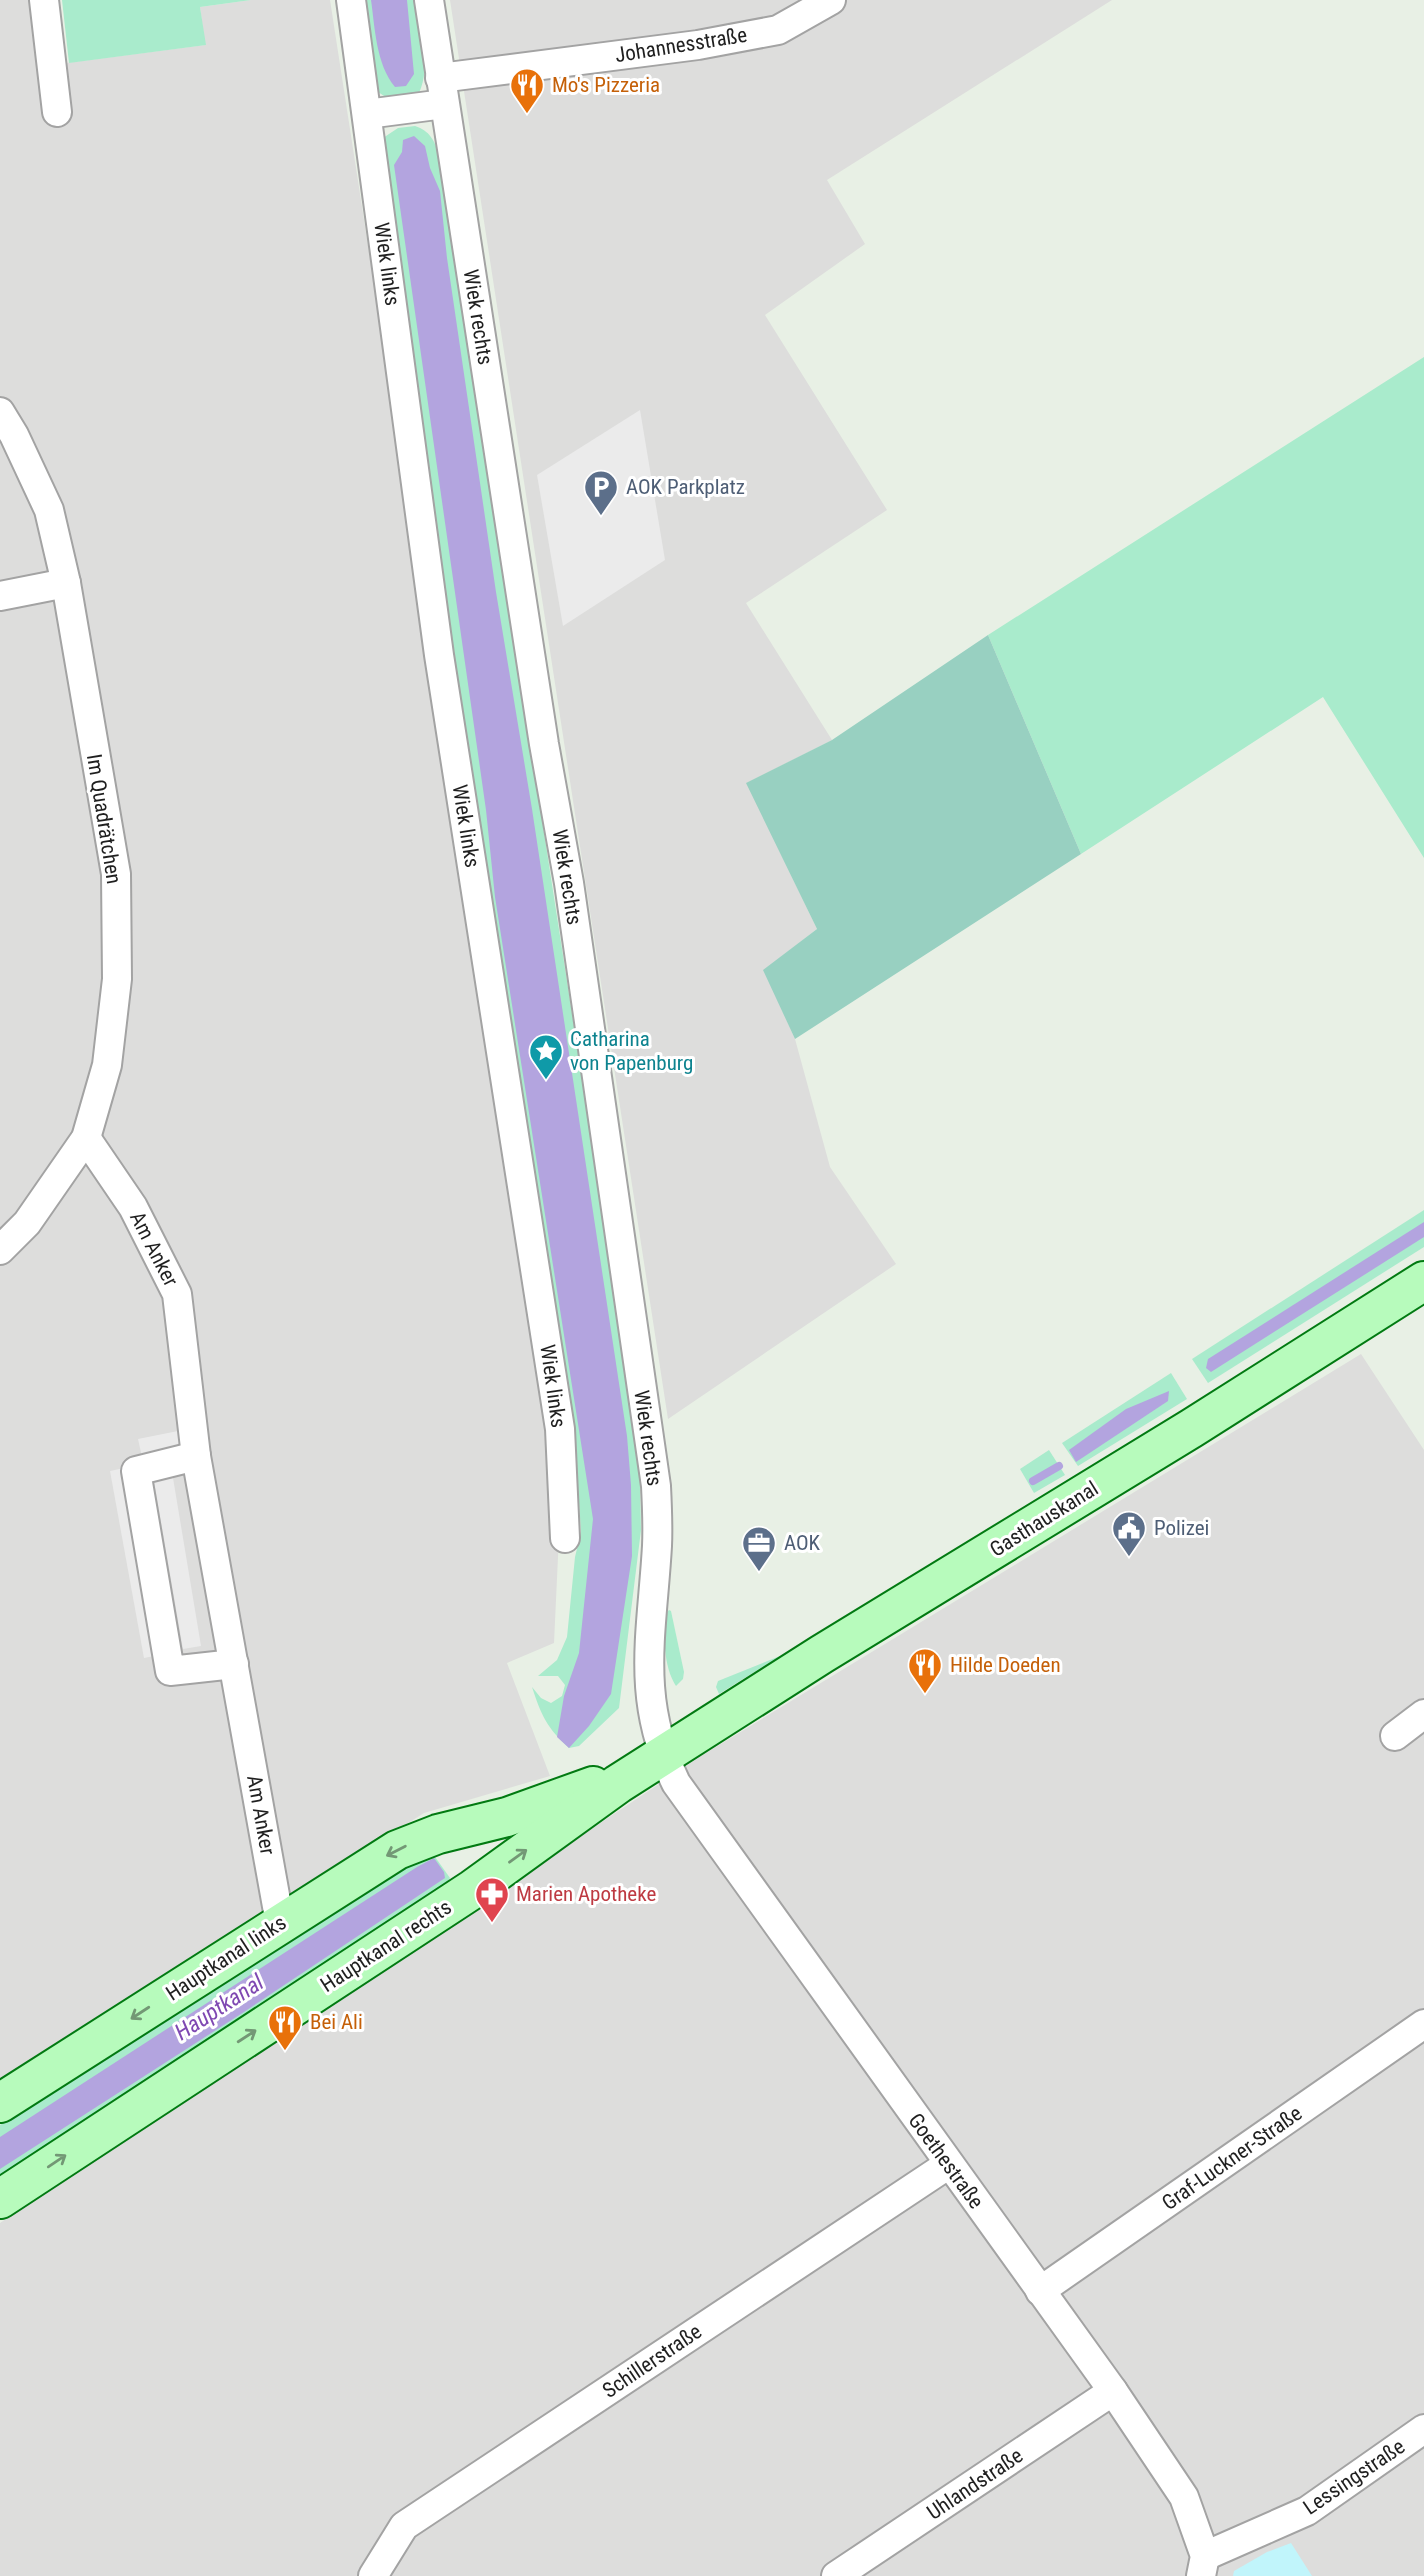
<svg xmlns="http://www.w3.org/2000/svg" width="1424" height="2576" viewBox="0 0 1424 2576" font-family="'Roboto Condensed',sans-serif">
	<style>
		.residential { fill: #dddddc }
		.grass { fill: #a9ebcc }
		.forest { fill: #98d0c1 }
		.park { fill: #c1f5fb }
		.parking { fill: #ebebeb }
		.water { fill: #b3a4df }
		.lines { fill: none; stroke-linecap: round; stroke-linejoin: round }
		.stream { stroke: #b3a4df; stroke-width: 8 }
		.street-casing { stroke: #a3a3a3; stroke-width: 32 }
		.secondary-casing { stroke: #027a12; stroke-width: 42 }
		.street { stroke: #fff; stroke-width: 28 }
		.secondary { stroke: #b7fbbc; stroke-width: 38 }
		.oneway { stroke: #739875 }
		.labels { text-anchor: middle; stroke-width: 6; stroke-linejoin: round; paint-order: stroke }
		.street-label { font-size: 21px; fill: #1f1f1f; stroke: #fff }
		.food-label { font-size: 21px; fill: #c56008; stroke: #fff; text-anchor: start }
		.service-label { font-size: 21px; fill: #4e5e75; stroke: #fff; text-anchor: start }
		.culture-label { font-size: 21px; fill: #0d838f; stroke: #fff; text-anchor: start }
		.health-label { font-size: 21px; fill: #be3a42; stroke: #fff; text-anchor: start }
		.water-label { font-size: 23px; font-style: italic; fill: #7f48b2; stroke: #fff }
	</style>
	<rect width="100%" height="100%" fill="#e8f0e5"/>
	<g class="residential">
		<path d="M0 0H34L43 66 205 45 200 7 251 0H330L561 1492 554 1643 507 1663 550 1776 424 1813 0 2080Z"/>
		<path d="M450 0H1112L827 180 865 244 765 315 887 510 746 603 832 740 747 783 817 929 764 970 795 1039 830 1167 896 1264 668 1419Z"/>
		<path d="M1361 1354 1424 1450V2576H0V2223L701 1756Z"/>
	</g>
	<g class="grass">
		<path d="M62 0H251L200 7 206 45 69 63Z"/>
		<path d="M362 0H416C420 30 432 65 419 93L389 99 378 92Z"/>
		<path d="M415 126C430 131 434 140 439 154L634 1414 640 1480 641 1530 619 1708 579 1746 569 1748C547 1728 541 1715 532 1687L541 1698 551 1703 562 1696 565 1685 558 1676H538L557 1660 567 1637 575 1557 581 1532 579 1502 571 1462 499 994 383 138 398 128Z"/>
		<path d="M1424 357V858L1323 697 1081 854 988 635Z"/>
		<path d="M1424 1210V1247L1208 1383 1192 1359Z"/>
		<path d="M1171 1373 1187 1399 1078 1466 1062 1443Z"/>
		<path d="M1049 1450 1065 1475 1034 1493 1020 1469Z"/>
		<path d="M669 1610 671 1611 684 1672 683 1679 676 1686C663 1666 664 1637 665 1614Z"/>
		<path d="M780 1656 719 1694 716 1687 718 1681Z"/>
		<path d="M426 1850 433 1854 450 1878 446 1885 0 2180V2125Z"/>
	</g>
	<path class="forest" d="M988 635 1081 854 795 1039 763 970 817 929 746 783 832 740Z"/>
	<path class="park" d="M1291 2543 1312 2576H1233L1234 2571 1267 2552Z"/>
	<g class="parking">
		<path d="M640 410 665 560 563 626 537 475Z"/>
		<path d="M178 1431 182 1451 142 1457 138 1439Z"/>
		<path d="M129 1467 159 1655 144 1658 110 1471Z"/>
		<path d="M173 1478 201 1646 183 1649 154 1481Z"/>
	</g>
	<g class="water">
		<path d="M371 0H407L414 74 406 86 395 87C376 64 375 28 371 0Z"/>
		<path d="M414 136 425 146 430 168 440 191 447 258 496 592 532 809 627 1436 631 1485 632 1556 611 1694 589 1726 569 1748 557 1737 564 1696 579 1653 593 1519 495 897 486 810 394 165 402 152 403 140Z"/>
		<path d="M1424 1222V1237L1211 1372 1206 1368 1208 1359Z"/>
		<path d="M1169 1391 1168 1401 1076 1462 1069 1450 1126 1409Z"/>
		<path d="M434 1858 444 1872 445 1878 244 2012 0 2169V2137L417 1867Z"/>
	</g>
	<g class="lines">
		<path class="stream" d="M1033 1481 1059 1466"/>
		<g class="street-casing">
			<g id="street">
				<path d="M44 0 57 112"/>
				<path d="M351 0 439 655 560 1429 565 1538"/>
				<path d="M429 0 544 744 569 883 656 1486C657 1506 658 1526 657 1546 652 1634 635 1698 676 1783L1113 2391 1184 2497 1205 2556 1201 2576"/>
				<path d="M440 78 698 45 778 30 831 0"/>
				<path d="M367 114 444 104"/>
				<path d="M0 412 14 435 49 510 66 583 116 874 117 979 107 1065 86 1138 27 1223 0 1250"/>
				<path d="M0 596 66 583"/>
				<path d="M86 1138 133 1207 177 1294 196 1456 280 1923"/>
				<path d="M196 1456 136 1471 170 1671 234 1664"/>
				<path d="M1395 1736 1424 1714"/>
				<path d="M1040 2291 1424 2024"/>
				<path d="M1205 2556 1307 2511 1424 2429"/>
				<path d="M373 2576 404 2526 949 2164"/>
				<path d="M836 2576 1113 2391"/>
			</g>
		</g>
		<g class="secondary-casing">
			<g id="secondary">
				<path d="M0 2103 397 1850 438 1834 507 1817 593 1786"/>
				<path d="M0 2199 473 1889 618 1784 822 1654 1192 1428 1424 1281"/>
			</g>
		</g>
		<use href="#street" class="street"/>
		<use href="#secondary" class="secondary"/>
	</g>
	<defs><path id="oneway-shaft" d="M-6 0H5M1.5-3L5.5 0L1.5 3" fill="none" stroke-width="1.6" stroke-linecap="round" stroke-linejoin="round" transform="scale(1.75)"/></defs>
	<g class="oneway">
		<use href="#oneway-shaft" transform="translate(396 1851) rotate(153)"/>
		<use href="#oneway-shaft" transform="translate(518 1856) rotate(-36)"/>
		<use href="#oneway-shaft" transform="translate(140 2013) rotate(147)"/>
		<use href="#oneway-shaft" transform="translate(247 2036) rotate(-33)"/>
		<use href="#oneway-shaft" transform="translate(57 2161) rotate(-34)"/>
	</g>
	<defs>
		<g id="restaurant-pin" transform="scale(1.75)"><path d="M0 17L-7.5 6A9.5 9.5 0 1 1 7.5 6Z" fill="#e8710a" stroke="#fff"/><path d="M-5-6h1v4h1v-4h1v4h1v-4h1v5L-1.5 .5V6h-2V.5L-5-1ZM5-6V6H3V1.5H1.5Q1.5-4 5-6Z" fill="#fff"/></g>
		<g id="parking-pin" transform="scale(1.75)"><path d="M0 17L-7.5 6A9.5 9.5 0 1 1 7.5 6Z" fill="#5c6f8a" stroke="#fff"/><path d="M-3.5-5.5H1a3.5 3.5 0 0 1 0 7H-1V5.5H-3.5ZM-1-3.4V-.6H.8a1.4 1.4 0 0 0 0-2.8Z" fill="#fff"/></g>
		<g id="sight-pin" transform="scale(1.75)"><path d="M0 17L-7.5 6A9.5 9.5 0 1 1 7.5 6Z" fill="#0f9aa8" stroke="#fff"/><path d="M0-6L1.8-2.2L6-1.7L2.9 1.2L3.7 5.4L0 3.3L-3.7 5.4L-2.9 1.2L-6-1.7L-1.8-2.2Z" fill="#fff"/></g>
		<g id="civic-pin" transform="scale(1.75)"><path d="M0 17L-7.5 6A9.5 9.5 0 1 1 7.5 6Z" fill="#5c6f8a" stroke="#fff"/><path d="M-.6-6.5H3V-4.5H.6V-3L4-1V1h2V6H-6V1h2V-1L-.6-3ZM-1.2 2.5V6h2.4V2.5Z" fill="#fff"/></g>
		<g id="office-pin" transform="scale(1.75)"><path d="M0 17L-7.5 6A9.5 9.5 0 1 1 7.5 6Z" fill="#5c6f8a" stroke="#fff"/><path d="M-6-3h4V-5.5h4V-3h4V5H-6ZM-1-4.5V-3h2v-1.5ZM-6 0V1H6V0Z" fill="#fff"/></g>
		<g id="pharmacy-pin" transform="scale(1.75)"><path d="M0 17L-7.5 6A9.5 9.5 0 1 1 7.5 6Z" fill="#e0444e" stroke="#fff"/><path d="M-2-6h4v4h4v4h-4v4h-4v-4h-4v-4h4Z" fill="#fff"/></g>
	</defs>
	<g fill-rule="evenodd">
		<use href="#restaurant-pin" x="527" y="85"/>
		<use href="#parking-pin" x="601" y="487"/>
		<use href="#sight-pin" x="546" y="1051"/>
		<use href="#civic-pin" x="1129" y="1528"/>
		<use href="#office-pin" x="759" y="1543"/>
		<use href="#restaurant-pin" x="925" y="1665"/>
		<use href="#pharmacy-pin" x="492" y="1894"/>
		<use href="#restaurant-pin" x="285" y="2022"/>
	</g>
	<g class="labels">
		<g class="street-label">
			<text transform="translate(681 45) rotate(-9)" y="7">Johannesstraße</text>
			<text transform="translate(387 264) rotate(82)" y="7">Wiek links</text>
			<text transform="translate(478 317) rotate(81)" y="7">Wiek rechts</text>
			<text transform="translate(104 819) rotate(81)" y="7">Im Quadrätchen</text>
			<text transform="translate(466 826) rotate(81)" y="7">Wiek links</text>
			<text transform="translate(567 877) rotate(81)" y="7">Wiek rechts</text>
			<text transform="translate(154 1249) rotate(63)" y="7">Am Anker</text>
			<text transform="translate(553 1386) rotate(82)" y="7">Wiek links</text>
			<text transform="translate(648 1438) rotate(82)" y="7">Wiek rechts</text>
			<text transform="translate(1044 1519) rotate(-32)" y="7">Gasthauskanal</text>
			<text transform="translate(261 1815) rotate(80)" y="7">Am Anker</text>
			<text transform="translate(386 1946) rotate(-33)" y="7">Hauptkanal rechts</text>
			<text transform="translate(226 1958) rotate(-33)" y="7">Hauptkanal links</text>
			<text transform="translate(1232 2158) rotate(-35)" y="7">Graf-Luckner-Straße</text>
			<text transform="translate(946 2161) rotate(54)" y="7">Goethestraße</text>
			<text transform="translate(652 2361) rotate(-34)" y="7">Schillerstraße</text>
			<text transform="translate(1354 2477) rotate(-34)" y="7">Lessingstraße</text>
			<text transform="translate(975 2484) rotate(-34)" y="7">Uhlandstraße</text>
		</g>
		<g class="food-label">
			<text x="552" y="92">Mo's Pizzeria</text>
			<text x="950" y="1672">Hilde Doeden</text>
			<text x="310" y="2029">Bei Ali</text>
		</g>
		<g class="service-label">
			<text x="626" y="494">AOK Parkplatz</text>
			<text x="1154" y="1535">Polizei</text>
			<text x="784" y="1550">AOK</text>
		</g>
		<g class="culture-label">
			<text x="570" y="1046">Catharina<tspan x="570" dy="24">von Papenburg</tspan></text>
		</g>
		<g class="health-label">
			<text x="516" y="1901">Marien Apotheke</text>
		</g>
		<g class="water-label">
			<text transform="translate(219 2007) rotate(-33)" y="8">Hauptkanal</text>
		</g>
	</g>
</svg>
